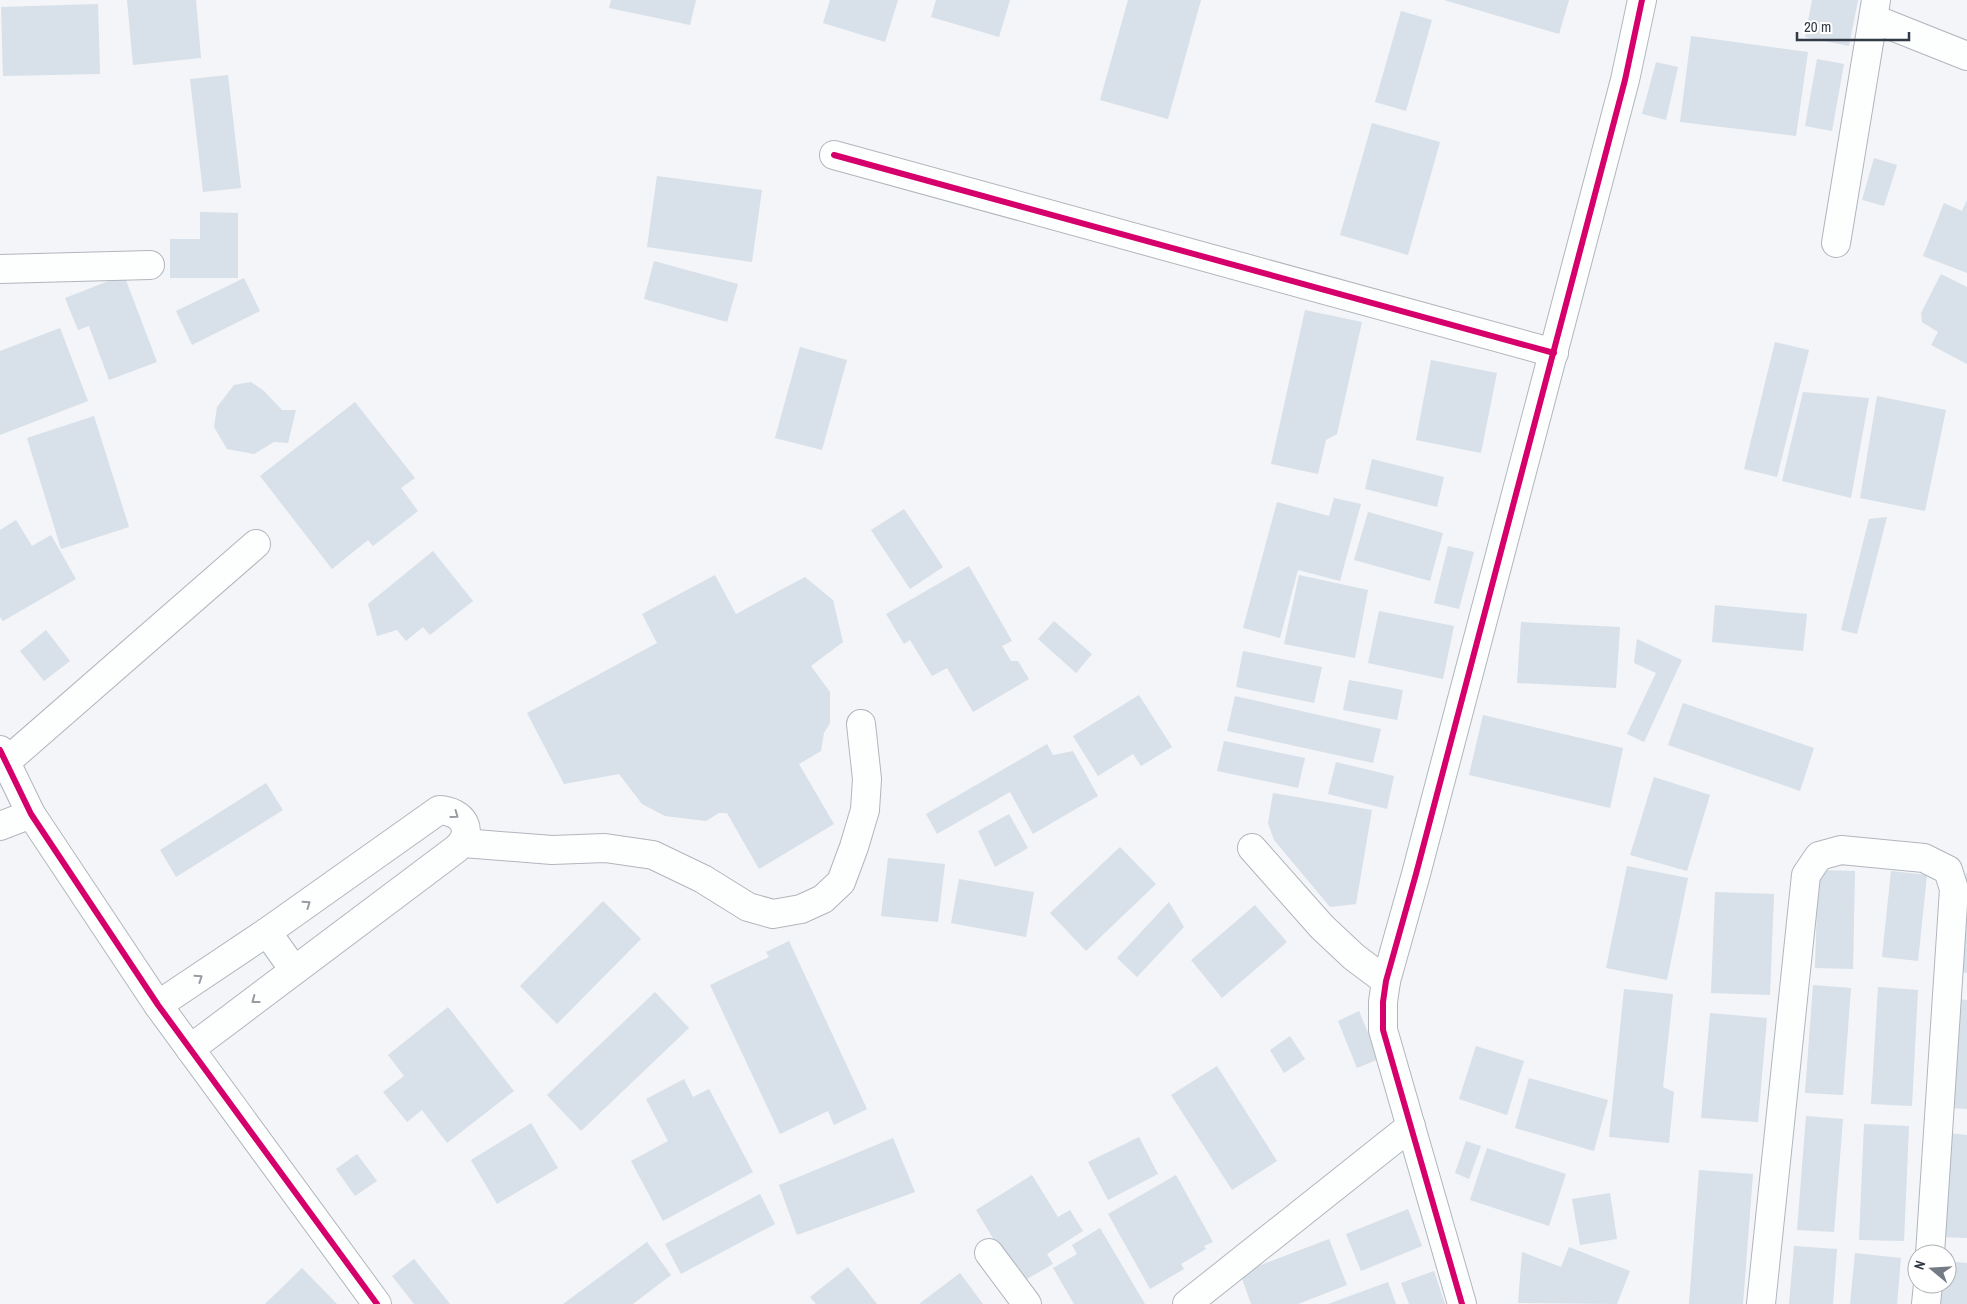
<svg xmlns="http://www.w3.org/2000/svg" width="1967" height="1304" viewBox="0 0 1967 1304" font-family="'Archivo Narrow',sans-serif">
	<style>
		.building { fill: #d8e0e9 }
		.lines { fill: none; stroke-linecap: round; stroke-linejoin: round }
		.minor-casing { stroke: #b1b6bd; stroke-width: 30 }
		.minor { stroke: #fdfefe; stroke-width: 28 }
		.cycleway-casing { stroke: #fff; stroke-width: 9 }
		.cycleway { stroke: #d6006c; stroke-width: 6 }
		.oneway { stroke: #979ca2 }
	</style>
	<rect width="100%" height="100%" fill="#f3f5f8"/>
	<g class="building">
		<path d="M127 0H196L201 58 133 65Z"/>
		<path d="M611 0H696L690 25 609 8Z"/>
		<path d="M830 0H898L885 42 823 23Z"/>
		<path d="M936 0H1010L999 37 931 17Z"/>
		<path d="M1128 0H1201L1168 119 1100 100Z"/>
		<path d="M1444 0H1569L1559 34Z"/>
		<path d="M1812 0H1858L1849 46 1805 37Z"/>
		<path d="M98 4 100 74 3 76 1 7Z"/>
		<path d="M1401 11 1432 20 1406 111 1375 102Z"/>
		<path d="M1691 36 1808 52 1796 136 1680 122Z"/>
		<path d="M1817 59 1844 64 1832 131 1805 126Z"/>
		<path d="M1656 62 1678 67 1666 120 1642 114Z"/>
		<path d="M228 75 241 188 203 192 190 79Z"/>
		<path d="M1372 123 1440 142 1408 255 1340 235Z"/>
		<path d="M1874 158 1897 165 1884 206 1862 200Z"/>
		<path d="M657 176 762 190 752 262 647 247Z"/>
		<path d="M1967 200V273L1923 256 1944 203 1962 211Z"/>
		<path d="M200 212 238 213V278H170V239H200Z"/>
		<path d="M654 261 738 284 727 322 644 299Z"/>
		<path d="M1941 274 1967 287V364L1931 345 1938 332 1922 322 1921 313Z"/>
		<path d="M124 275 157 362 109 380 89 326 78 330 65 298Z"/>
		<path d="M244 278 260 311 192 345 176 311Z"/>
		<path d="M1305 310 1362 322 1337 434 1326 440 1318 474 1271 464Z"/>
		<path d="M60 328 88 401 0 435V351Z"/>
		<path d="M1775 342 1809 350 1777 477 1744 469Z"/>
		<path d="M800 347 847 360 822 450 775 438Z"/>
		<path d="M1431 360 1497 373 1481 453 1416 440Z"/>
		<path d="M251 382 264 391 282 410H296L288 443 274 442 254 454 227 449 214 427 217 407 234 385Z"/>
		<path d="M1803 392 1869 398 1851 498 1782 481Z"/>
		<path d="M1877 396 1946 410 1925 511 1860 498Z"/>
		<path d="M355 402 415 478 401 488 418 511 373 546 368 540 332 569 260 476Z"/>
		<path d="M94 416 129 527 61 549 27 438Z"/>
		<path d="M1372 459 1444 477 1437 507 1365 489Z"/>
		<path d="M1334 498 1361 504 1340 581 1298 570 1280 638 1243 628 1277 502 1329 516Z"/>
		<path d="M904 509 943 567 910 589 871 530Z"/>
		<path d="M1368 512 1443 533 1430 581 1354 560Z"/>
		<path d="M1887 517 1857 634 1841 630 1869 519Z"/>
		<path d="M16 520 32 546 51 535 76 579 3 621 0 617V530Z"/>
		<path d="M1448 546 1474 552 1459 609 1434 603Z"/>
		<path d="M433 551 473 601 430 635 423 627 406 641 397 630 377 636 368 604Z"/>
		<path d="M969 566 1012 641 1002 646 1011 661H1018L1029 679 973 712 947 668 932 676 910 640 904 644 886 614Z"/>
		<path d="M715 575 736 614 805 577 833 600 843 642 811 666 830 692V723L824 733 821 751 799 764 834 824 759 869 727 813H719L706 821 665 816 642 804 619 774 564 784 527 713 657 643 642 614Z"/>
		<path d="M1299 575 1368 590 1355 658 1284 644Z"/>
		<path d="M1715 605 1807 614 1803 651 1712 642Z"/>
		<path d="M1379 611 1454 626 1443 679 1368 663Z"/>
		<path d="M1054 621 1092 654 1076 673 1038 639Z"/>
		<path d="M1521 622 1620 627 1616 688 1517 683Z"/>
		<path d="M46 630 70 661 44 681 20 651Z"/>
		<path d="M1637 639 1682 660 1644 742 1627 734 1656 673 1634 663Z"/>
		<path d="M1243 651 1322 667 1314 703 1236 687Z"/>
		<path d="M1349 680 1403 690 1397 720 1343 710Z"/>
		<path d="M1139 695 1172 747 1141 766 1133 754 1098 776 1073 736Z"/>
		<path d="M1235 696 1381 729 1373 763 1227 731Z"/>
		<path d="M1683 703 1814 748 1800 791 1668 745Z"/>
		<path d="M1483 715 1623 748 1610 808 1469 775Z"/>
		<path d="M1224 741 1305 758 1298 788 1217 771Z"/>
		<path d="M1047 744 1053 755 1073 751 1098 796 1033 834 1010 792 937 834 926 814Z"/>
		<path d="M1336 762 1394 776 1387 809 1328 794Z"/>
		<path d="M1654 777 1710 795 1687 871 1630 855Z"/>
		<path d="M266 783 283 810 176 877 160 850Z"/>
		<path d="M1273 793 1372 810 1356 904 1330 907 1274 840 1268 823Z"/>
		<path d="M1009 814 1028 848 995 867 978 831Z"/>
		<path d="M1120 847 1156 884 1086 951 1050 913Z"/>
		<path d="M888 858 945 864 938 922 881 916Z"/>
		<path d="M1627 866 1688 878 1667 980 1606 968Z"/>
		<path d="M1818 870 1855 871 1853 969 1815 968Z"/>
		<path d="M1891 871 1927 875 1918 961 1882 957Z"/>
		<path d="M1966 873H1967V973L1957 972Z"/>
		<path d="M959 879 1034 892 1026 937 951 923Z"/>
		<path d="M1715 892 1774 894 1770 995 1711 993Z"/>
		<path d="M603 901 641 939 557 1024 520 986Z"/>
		<path d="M1169 902 1184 927 1137 977 1117 958Z"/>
		<path d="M1255 905 1287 942 1222 998 1191 960Z"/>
		<path d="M789 941 867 1109 834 1125 828 1111 780 1134 710 985 769 957 766 952Z"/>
		<path d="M1813 985 1851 988 1843 1095 1805 1093Z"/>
		<path d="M1878 987 1918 990 1912 1106 1871 1104Z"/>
		<path d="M1624 989 1673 994 1663 1087 1674 1092 1669 1143 1609 1137Z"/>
		<path d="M655 992 689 1028 581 1131 547 1095Z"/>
		<path d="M1957 999 1967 1000V1109L1951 1108Z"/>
		<path d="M448 1007 514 1091 447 1143 422 1110 407 1122 383 1092 404 1076 388 1055Z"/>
		<path d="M1359 1011 1379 1059 1357 1068 1338 1021Z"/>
		<path d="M1710 1013 1767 1018 1758 1122 1701 1118Z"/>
		<path d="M1290 1036 1305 1059 1284 1073 1270 1050Z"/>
		<path d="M1476 1046 1524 1061 1507 1115 1459 1099Z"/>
		<path d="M1217 1066 1277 1161 1232 1190 1171 1095Z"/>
		<path d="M1529 1078 1608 1100 1594 1151 1515 1128Z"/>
		<path d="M684 1079 693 1097 709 1089 753 1172 663 1221 631 1161 668 1141 646 1099Z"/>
		<path d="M1806 1116 1843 1119 1834 1232 1797 1230Z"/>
		<path d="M531 1123 558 1168 497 1204 471 1160Z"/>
		<path d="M1864 1124 1909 1126 1904 1241 1859 1240Z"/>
		<path d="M1948 1133 1967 1135V1238L1942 1237Z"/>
		<path d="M1139 1137 1158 1174 1108 1200 1088 1162Z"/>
		<path d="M893 1138 915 1192 797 1235 779 1185Z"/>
		<path d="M1466 1141 1481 1146 1469 1179 1455 1173Z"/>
		<path d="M1487 1148 1566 1174 1549 1226 1470 1200Z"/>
		<path d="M357 1154 377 1181 355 1196 336 1169Z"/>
		<path d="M1699 1170 1753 1174 1743 1304H1689Z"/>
		<path d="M1032 1175 1058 1217 1070 1210 1083 1231 1047 1254 1053 1264 1020 1283 976 1210Z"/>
		<path d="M1176 1175 1213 1242 1204 1246 1206 1249 1181 1264 1184 1269 1150 1289 1108 1214Z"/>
		<path d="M1610 1193 1617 1239 1580 1245 1572 1199Z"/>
		<path d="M760 1194 775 1224 681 1274 665 1244Z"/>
		<path d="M1408 1209 1422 1246 1361 1271 1346 1234Z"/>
		<path d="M1100 1228 1145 1304H1074L1053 1268 1077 1254 1072 1245Z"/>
		<path d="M1329 1239 1347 1285 1298 1304H1251L1240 1273Z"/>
		<path d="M647 1242 671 1275 633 1304H563Z"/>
		<path d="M1794 1246 1837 1249 1833 1304H1789Z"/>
		<path d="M1569 1247 1630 1271 1617 1304 1518 1303 1522 1252 1561 1267Z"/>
		<path d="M1855 1253 1901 1258 1897 1304H1850Z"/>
		<path d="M414 1259 450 1304H414L392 1276Z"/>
		<path d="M1947 1261 1967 1263V1304H1930L1932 1284H1947Z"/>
		<path d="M848 1267 877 1304H816L810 1297Z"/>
		<path d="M302 1268 337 1304H265Z"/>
		<path d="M1434 1271 1445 1304H1409L1401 1283Z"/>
		<path d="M960 1273 983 1304H919Z"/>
		<path d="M1388 1282 1396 1304H1328Z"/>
	</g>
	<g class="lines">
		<g class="minor-casing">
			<g id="minor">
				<path d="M1874 19 1967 56"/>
				<path d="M834 155 1554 353"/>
				<path d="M1836 243 1876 0"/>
				<path d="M0 269 150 265"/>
				<path d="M0 750 31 814 158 1005 377 1304"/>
				<path d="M6 762 256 544"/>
				<path d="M0 826 31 814"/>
				<path d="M463 843 552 850 605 848 653 855 703 879 748 907 773 914 801 909 823 899 841 882 854 847 865 810 867 779 861 724"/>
				<path d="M1252 848 1322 927 1354 957 1386 981"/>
				<path d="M267 932 294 970"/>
				<path d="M158 1005 267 932 439 810C463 811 476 831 456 849L190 1049"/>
				<path d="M989 1253 1027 1304"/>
				<path d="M1187 1304 1411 1126"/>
				<path d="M1462 1304 1383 1030V1002L1386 981 1416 874 1625 80 1642 0"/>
				<path d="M1761 1304 1806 875 1819 856 1841 850 1924 858 1948 870 1954 889 1930 1254"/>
				<path d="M1926 1304 1928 1284"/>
			</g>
		</g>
		<use href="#minor" class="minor"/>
		<g class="cycleway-casing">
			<g id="cycleway">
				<path d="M834 155 1554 353"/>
				<path d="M0 750 31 814 158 1005 377 1304"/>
				<path d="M1462 1304 1383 1030V1002L1386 981 1416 874 1625 80 1642 0"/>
			</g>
		</g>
		<use href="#cycleway" class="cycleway"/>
	</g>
	<defs><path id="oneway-chevron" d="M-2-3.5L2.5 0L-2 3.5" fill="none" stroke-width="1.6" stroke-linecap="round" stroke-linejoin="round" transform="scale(1.25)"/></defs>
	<g class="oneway">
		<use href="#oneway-chevron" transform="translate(455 815) rotate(36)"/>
		<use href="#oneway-chevron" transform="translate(307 904) rotate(-35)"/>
		<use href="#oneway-chevron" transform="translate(199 978) rotate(-34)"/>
		<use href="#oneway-chevron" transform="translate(255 1000) rotate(143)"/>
	</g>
	<g transform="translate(1932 1269) rotate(288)"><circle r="24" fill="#ffffff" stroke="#adb0b5"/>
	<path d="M0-4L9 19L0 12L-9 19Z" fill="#757b84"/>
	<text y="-8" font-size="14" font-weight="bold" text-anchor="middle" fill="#313a45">N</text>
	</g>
	<path d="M1797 32v8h112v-8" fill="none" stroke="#313a45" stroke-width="2.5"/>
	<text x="1804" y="32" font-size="15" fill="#313a45" stroke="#ffffff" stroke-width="4" paint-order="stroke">20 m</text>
</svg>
